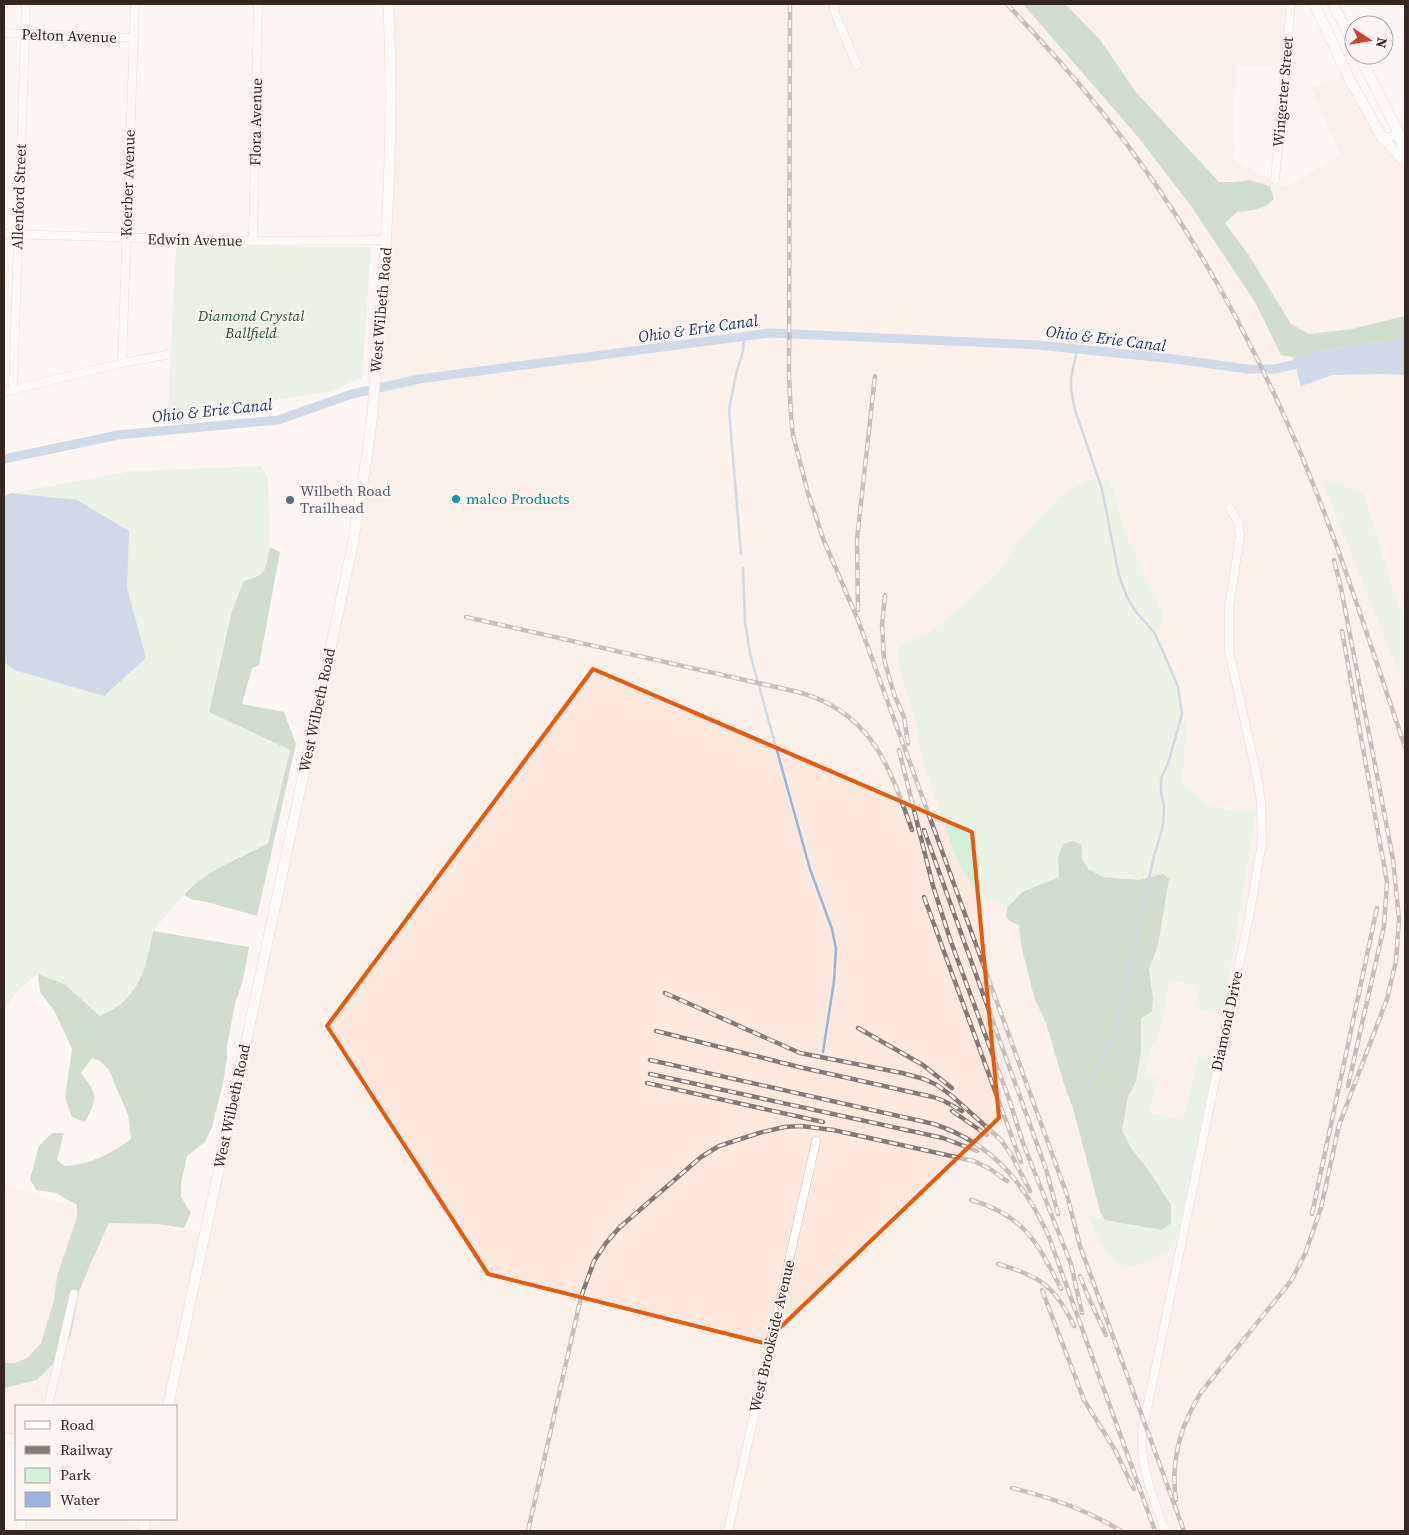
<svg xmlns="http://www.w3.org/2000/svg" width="1409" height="1535" viewBox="0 0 1409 1535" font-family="'Source Serif 4',serif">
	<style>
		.built { fill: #fbe9e0 }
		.green { fill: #d2efd7 }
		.forest { fill: #99bfa0 }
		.water { fill: #98b6d9 }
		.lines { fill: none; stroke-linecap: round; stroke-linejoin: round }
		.stream { stroke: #98b6d9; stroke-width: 2.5 }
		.canal { stroke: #98b6d9; stroke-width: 9 }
		.minor-casing { stroke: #ddb8a6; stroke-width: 9 }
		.secondary-casing { stroke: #ddb8a6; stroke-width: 11 }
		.minor { stroke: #fff; stroke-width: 8 }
		.secondary { stroke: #fff; stroke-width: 10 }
		.rail-casing { stroke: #867a74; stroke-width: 4.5 }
		.rail { stroke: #fef6f2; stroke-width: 2.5; stroke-dasharray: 8; stroke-linecap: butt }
		.marked { fill: none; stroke: #e8590c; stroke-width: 4; stroke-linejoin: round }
		.culture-dot { fill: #0f9aa8; stroke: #fef6f2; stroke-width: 2 }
		.service-dot { fill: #5c6f8a; stroke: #fef6f2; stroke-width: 2 }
		.labels { text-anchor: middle; stroke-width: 4; stroke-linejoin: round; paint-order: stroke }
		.street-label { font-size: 15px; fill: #362821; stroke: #fef6f2 }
		.park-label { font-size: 15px; font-style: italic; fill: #1d562e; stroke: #fef6f2 }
		.service-label { font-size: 15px; fill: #4e5e75; stroke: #fef6f2; text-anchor: start }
		.culture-label { font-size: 15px; fill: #0d838f; stroke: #fef6f2; text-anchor: start }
		.water-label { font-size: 16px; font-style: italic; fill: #123c69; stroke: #fef6f2 }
	</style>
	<rect width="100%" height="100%" fill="#fef6f2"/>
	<g class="built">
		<path d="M388 4H1285L1282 68 1236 65 1234 160 1286 187 1341 155 1311 88 1343 76 1405 166V1531H144L146 1519H176V1406H170L364 480 387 240Z"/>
		<path d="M4 1185 66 1204 109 1223 158 1224 184 1228 205 1234 168 1406H16V1439L4 1437Z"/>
		<path d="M22 1519H145L143 1531H27L20 1530Z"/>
	</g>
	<g class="green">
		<path d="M176 245 371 247 362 378 329 392 202 411 168 412Z"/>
		<path d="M261 466 268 478 270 552 264 572 257 578 244 581 232 611 209 712 290 750 268 843 238 857 191 886 153 931 147 964 130 997 112 1011 100 1016 64 984 38 974 19 989 4 1009V495L132 471Z"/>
		<path d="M1109 479 1125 533 1164 615 1157 638 1178 687 1182 714 1186 727 1182 783 1208 806 1226 810 1256 812 1223 1014 1196 1009 1200 986 1170 980 1156 1046 1151 1045 1144 1075 1157 1079 1149 1113 1183 1120 1198 1056 1215 1060 1179 1229 1168 1252C1157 1256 1140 1265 1130 1266 1109 1268 1095 1233 1089 1217L1162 1230 1171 1205 1149 1171 1131 1148 1122 1130 1128 1096 1136 1082 1141 1051V1019L1153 998 1149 969 1158 945 1169 879C1150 872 1155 879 1139 880 1134 881 1128 879 1124 878 1098 877 1082 875 1082 845L1059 877 1022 892 1007 908 976 893 956 857 923 762 915 721 897 658 900 645 929 632 951 616 986 584 1004 566 1015 545 1061 495 1087 481Z"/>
		<path d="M1322 479 1339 483 1355 491 1363 492 1395 596 1405 620V689Z"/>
	</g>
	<g class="forest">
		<path d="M1023 4H1065L1101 41 1135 91 1219 182H1235L1249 180 1270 186 1274 199 1266 206 1254 210 1237 212 1225 223 1248 254 1291 324 1309 334 1352 329 1405 316V338L1327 350 1293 357 1281 355 1255 302 1191 206 1138 137Z"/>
		<path d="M270 547 280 552 259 665 252 668 242 704 284 712 296 744 257 916 203 901 193 900 184 895C203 872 242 857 268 843L290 750 209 712 232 611 244 581C268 575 265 569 270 547Z"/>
		<path d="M1073 841 1082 845V858L1088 869 1103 877 1139 880 1163 874 1169 879 1158 945 1149 969 1153 998 1152 1011 1141 1019V1051L1136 1082 1128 1096 1122 1130 1131 1148 1149 1171 1171 1205V1223L1162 1230 1105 1220 1100 1211 1073 1108 1065 1087 1046 1023 1034 997 1021 945 1019 925 1011 922 1006 917 1007 908 1022 892 1059 877 1058 857 1063 844Z"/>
		<path d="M153 931 249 947 243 980 235 1004 227 1046V1059L223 1083 212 1127 205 1142 187 1156 181 1183V1197L191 1213 184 1228 158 1224 109 1223 90 1265 79 1292 71 1335 52 1365 37 1380 4 1388V1363H15L27 1358 41 1343 54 1300 57 1276 77 1217V1205L56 1193 36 1190 30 1179 39 1146 52 1133H64L57 1160 64 1166C89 1165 111 1154 131 1139L128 1115 109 1070 100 1061 92 1058 81 1073C98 1096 98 1097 85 1122L72 1117 65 1098 72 1049 55 1012 40 992 38 974 64 984 100 1016C139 1000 146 969 153 931Z"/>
	</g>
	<g class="water">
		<path d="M1405 338V375L1382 374 1332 375 1301 386 1293 357 1327 350Z"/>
		<path d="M11 493 77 500 129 531 127 588 146 658 104 696 14 670 4 662V496Z"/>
	</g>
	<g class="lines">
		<g class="stream">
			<path d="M1077 349 1071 378V389L1075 410 1102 489 1119 576 1127 597 1136 612 1154 632 1166 658 1178 687 1182 714 1168 764 1161 778V792L1164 806 1163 826 1154 856 1116 1029 1104 1058 1096 1069 1089 1084"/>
			<path d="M741 554 729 410 736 374 743 351 744 337"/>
			<path d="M743 568 745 621 750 654 810 869 832 929 836 949 834 981 823 1052"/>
		</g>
		<path class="canal" d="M4 459 118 435 278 420 352 394 419 379 770 333 1038 345 1175 359 1247 369H1275L1306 362"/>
		<g class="minor-casing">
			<g id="minor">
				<path d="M834 4V11L857 65"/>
				<path d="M4 33 134 38"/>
				<path d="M1382 137 1405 136"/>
				<path d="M1275 180 1291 4"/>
				<path d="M4 234 253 241 387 240"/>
				<path d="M253 241 258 4"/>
				<path d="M122 363 135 4"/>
				<path d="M13 390 26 4"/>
				<path d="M4 392 122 363 166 355"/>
				<path d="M48 1406 74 1294"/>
				<path d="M4 1437 16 1439"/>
				<path d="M20 1531 22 1519"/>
				<path d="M728 1531 816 1141"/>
				<path d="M1165 1531C1154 1500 1140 1467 1142 1433L1249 917 1262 843 1261 802 1258 781 1229 651V608L1240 535 1238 522 1230 508"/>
			</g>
		</g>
		<g class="secondary-casing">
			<g id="secondary">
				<path d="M1314 4 1350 80 1382 137 1405 162"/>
				<path d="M1333 4 1354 45"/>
				<path d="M1359 55 1400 136 1405 157"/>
				<path d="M168 1406 352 548C359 504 367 461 372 417 375 384 377 351 380 318 389 214 394 108 388 4"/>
				<path d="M143 1531 145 1519"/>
			</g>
		</g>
		<use href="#minor" class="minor"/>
		<use href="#secondary" class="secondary"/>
		<g class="rail-casing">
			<g id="rail">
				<path d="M790 4 789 376 791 416 793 435 808 493 824 541 858 620 1067 1195 1080 1246 1184 1531"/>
				<path d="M1007 4C1029 28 1052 52 1073 77 1155 172 1223 284 1276 398 1329 510 1365 630 1405 747"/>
				<path d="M885 595 882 625 884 659 894 694 904 717 908 744"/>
				<path d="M858 610 857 539 875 376"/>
				<path d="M466 617 798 692C872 712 889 766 912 830"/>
				<path d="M1342 631 1387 882 1384 926 1348 1086"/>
				<path d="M899 750 933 886 951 942 1009 1099 1023 1143 1071 1264 1082 1313"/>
				<path d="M924 830 1046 1169 1058 1214"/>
				<path d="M924 897 1021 1162"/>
				<path d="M665 993 800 1053 902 1073 924 1079 937 1085 952 1096 1001 1140 1012 1156 1030 1191"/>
				<path d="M858 1028 923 1065 952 1088"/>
				<path d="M656 1031 799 1067 933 1097 944 1101 962 1111"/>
				<path d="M650 1060 934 1124C993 1144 1024 1182 1049 1237L1155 1531"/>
				<path d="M650 1074 943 1138 977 1151"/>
				<path d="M647 1083 823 1122"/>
				<path d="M952 1111 987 1135"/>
				<path d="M971 1200C1024 1215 1038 1243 1061 1289"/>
				<path d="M1312 1214 1377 908"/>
				<path d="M998 1264C1040 1276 1055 1286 1074 1326"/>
				<path d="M1080 1276 1087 1294 1106 1335"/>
				<path d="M1042 1290 1084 1400 1115 1450 1134 1489"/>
				<path d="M1012 1488C1050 1497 1087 1510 1121 1531"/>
				<path d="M1176 1500C1170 1460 1181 1424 1202 1391L1291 1281 1305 1254 1321 1208 1339 1125 1387 999 1396 961 1399 919 1393 859 1341 588 1334 560"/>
				<path d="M528 1531 581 1297 594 1261 606 1243 620 1227 701 1157 719 1146 759 1133 784 1127 801 1126 833 1130 974 1161 990 1169 1007 1181"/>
			</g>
		</g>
		<use href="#rail" class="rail"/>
	</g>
	<path d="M0 0H1409V1535H0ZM593 669 972 832 999 1118 764 1343 488 1274 327 1026Z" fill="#fef6f2" fill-opacity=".55" fill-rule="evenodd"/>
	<path class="marked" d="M593 669 972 832 999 1118 764 1343 488 1274 327 1026Z"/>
	<circle class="culture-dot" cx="456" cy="499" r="5"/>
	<circle class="service-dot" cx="290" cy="500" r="5"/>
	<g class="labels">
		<g class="street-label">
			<text transform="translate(69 36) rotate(2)" y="5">Pelton Avenue</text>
			<text transform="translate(1283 92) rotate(-85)" y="5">Wingerter Street</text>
			<text transform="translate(256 122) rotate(-89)" y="5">Flora Avenue</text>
			<text transform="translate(128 183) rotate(-88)" y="5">Koerber Avenue</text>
			<text transform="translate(19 197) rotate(-88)" y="5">Allenford Street</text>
			<text transform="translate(195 240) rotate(1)" y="5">Edwin Avenue</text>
			<text transform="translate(381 310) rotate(-85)" y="5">West Wilbeth Road</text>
			<text transform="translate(317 710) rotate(-78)" y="5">West Wilbeth Road</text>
			<text transform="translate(1227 1021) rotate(-78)" y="5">Diamond Drive</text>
			<text transform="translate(232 1106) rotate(-78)" y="5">West Wilbeth Road</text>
			<text transform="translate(772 1336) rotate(-77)" y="5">West Brookside Avenue</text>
		</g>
		<g class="park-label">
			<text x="251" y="321">Diamond Crystal<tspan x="251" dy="17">Ballfield</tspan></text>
		</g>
		<g class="service-label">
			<text x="300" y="496">Wilbeth Road<tspan x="300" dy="17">Trailhead</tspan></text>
		</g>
		<g class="culture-label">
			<text x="466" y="504">malco Products</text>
		</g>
		<g class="water-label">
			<text transform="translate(698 328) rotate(-8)" y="6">Ohio &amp; Erie Canal</text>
			<text transform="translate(1106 338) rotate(7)" y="6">Ohio &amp; Erie Canal</text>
			<text transform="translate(212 410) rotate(-6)" y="6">Ohio &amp; Erie Canal</text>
		</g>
	</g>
	<rect width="1409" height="1535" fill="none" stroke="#362821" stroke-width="10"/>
	<rect x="15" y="1405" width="162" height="115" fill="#fef6f2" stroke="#aea49e"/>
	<rect x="25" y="1421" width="25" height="8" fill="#ffffff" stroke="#aea49e"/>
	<text x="60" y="1430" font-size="15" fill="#362821">Road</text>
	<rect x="25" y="1446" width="25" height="8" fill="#867a74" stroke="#aea49e"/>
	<text x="60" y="1455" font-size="15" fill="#362821">Railway</text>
	<rect x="25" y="1468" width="25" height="15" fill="#d2efd7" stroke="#aea49e"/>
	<text x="60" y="1480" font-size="15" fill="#362821">Park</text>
	<rect x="25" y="1492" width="25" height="15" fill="#98b6d9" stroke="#aea49e"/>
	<text x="60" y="1505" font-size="15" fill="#362821">Water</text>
	<g transform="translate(1369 40) rotate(102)"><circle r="24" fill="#fef6f2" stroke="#aea49e"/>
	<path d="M0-4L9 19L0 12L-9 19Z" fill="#ce4133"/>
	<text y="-8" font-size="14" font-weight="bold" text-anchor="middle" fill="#362821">N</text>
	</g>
</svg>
